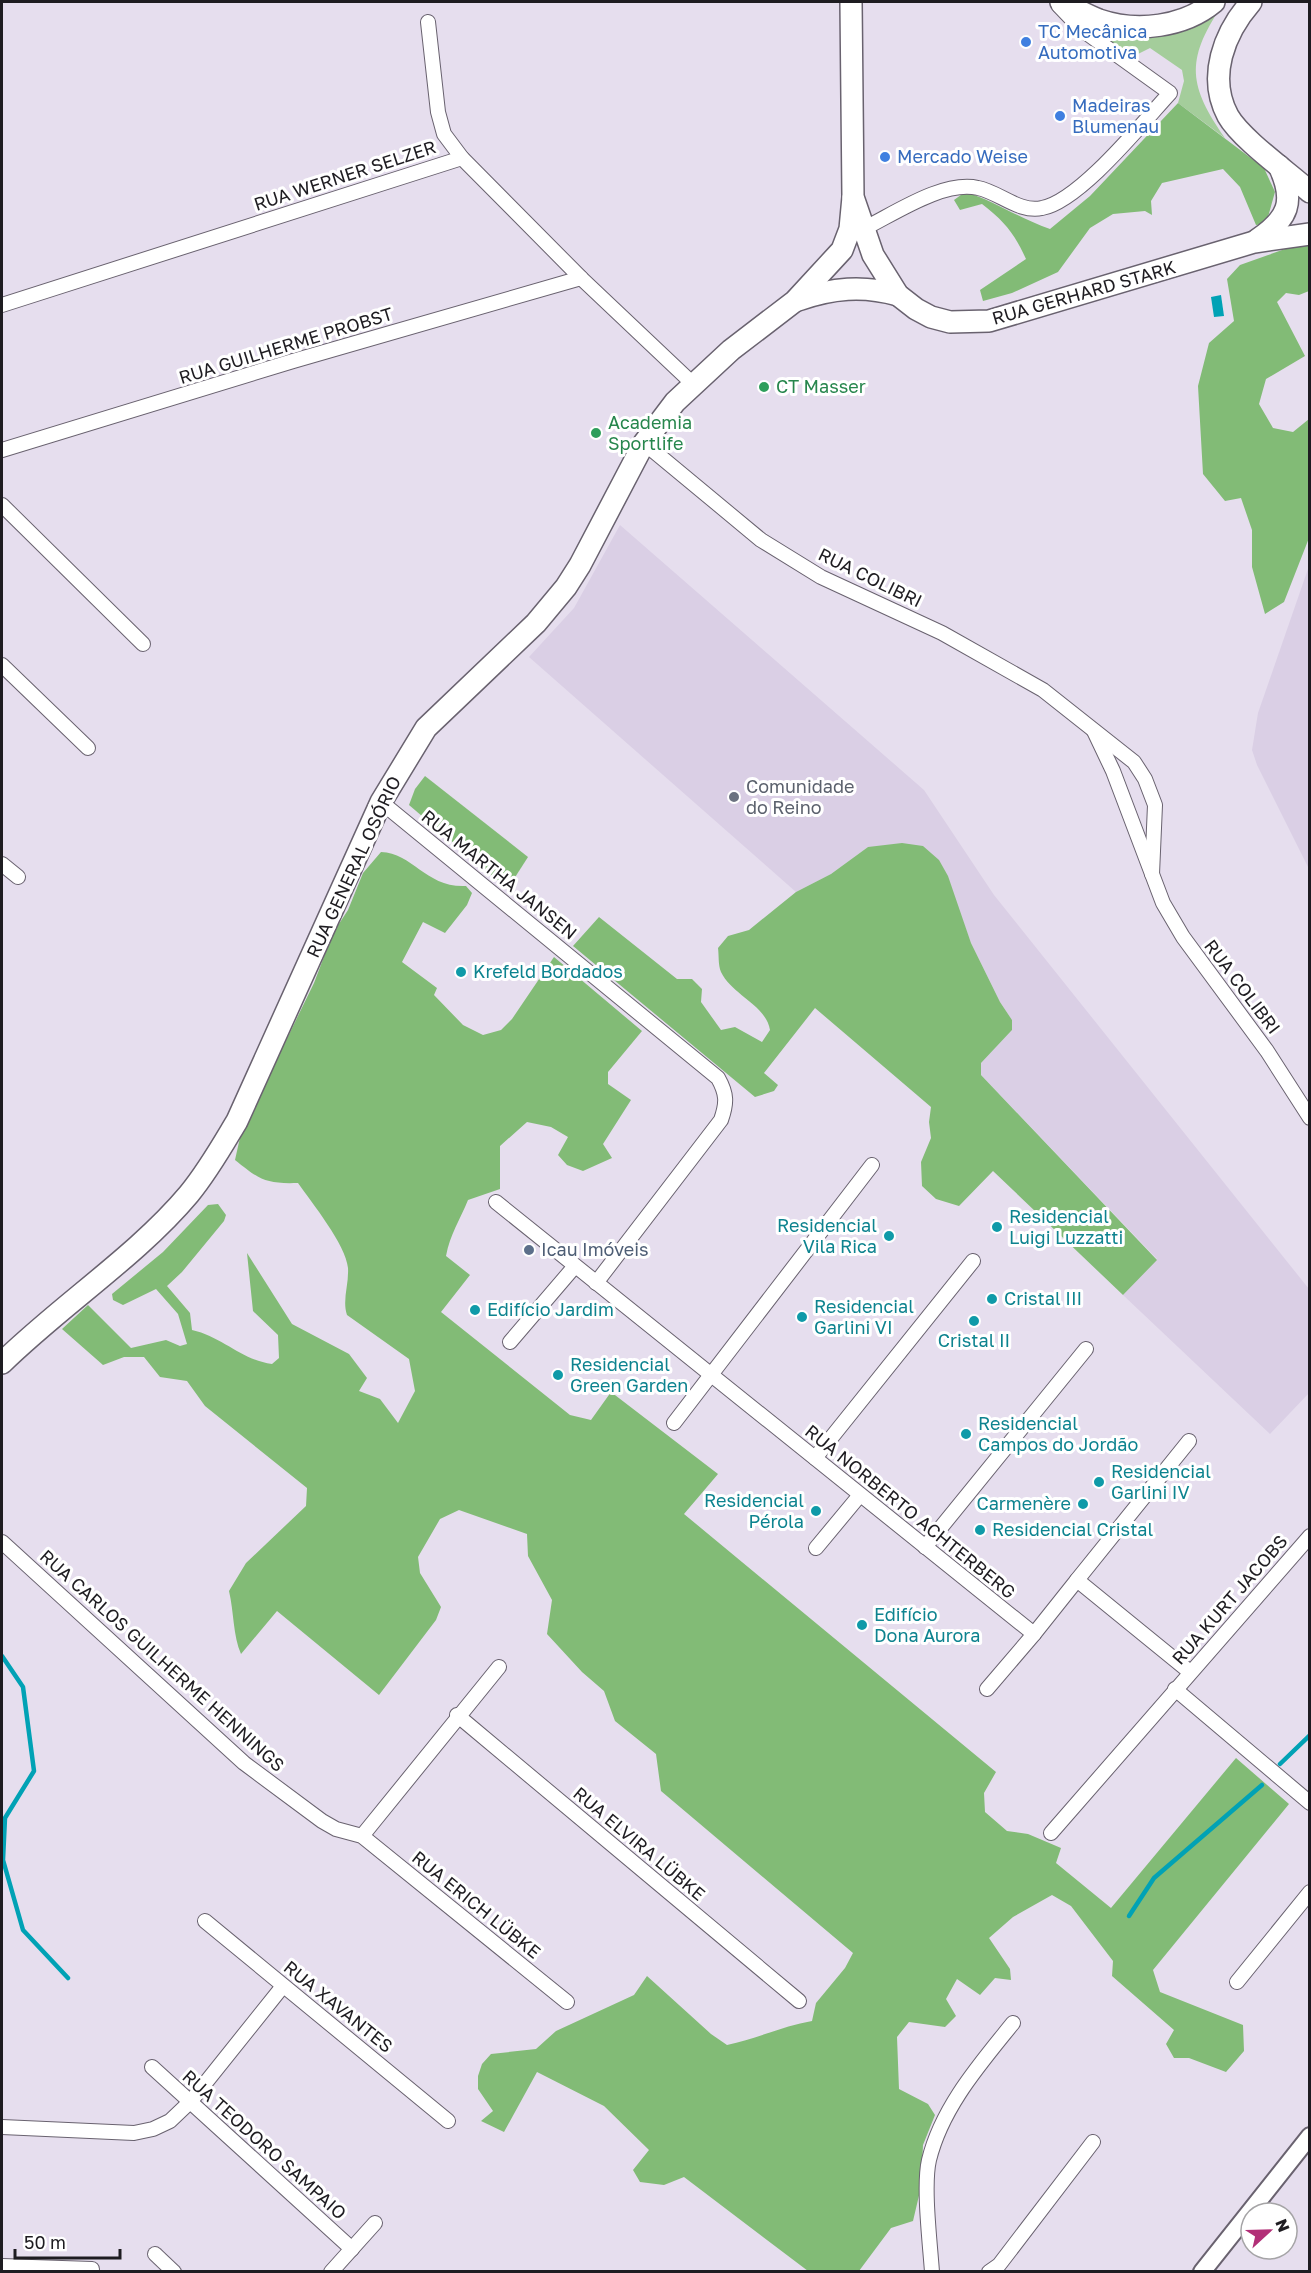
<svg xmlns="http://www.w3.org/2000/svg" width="1311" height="2273" viewBox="0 0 1311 2273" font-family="'Golos Text',sans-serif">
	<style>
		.built { fill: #dacfe5 }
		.green { fill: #a4cd9b }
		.forest { fill: #82bb76 }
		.water { fill: #01a2b5 }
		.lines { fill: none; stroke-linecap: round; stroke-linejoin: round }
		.stream { stroke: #01a2b5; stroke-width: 4.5 }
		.minor-casing { stroke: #69626f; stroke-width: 16 }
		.tertiary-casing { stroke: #69626f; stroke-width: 20 }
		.primary-casing { stroke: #69626f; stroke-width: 24 }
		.minor { stroke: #fff; stroke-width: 14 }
		.tertiary { stroke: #fff; stroke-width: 16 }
		.primary { stroke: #fff; stroke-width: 21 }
		.shop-dot { fill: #3f7fe0; stroke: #fff; stroke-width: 2 }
		.leisure-dot { fill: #2e9e5b; stroke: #fff; stroke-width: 2 }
		.worship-dot { fill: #6b7280; stroke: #fff; stroke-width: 2 }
		.culture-dot { fill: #0f9aa8; stroke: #fff; stroke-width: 2 }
		.service-dot { fill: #5c6f8a; stroke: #fff; stroke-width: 2 }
		.labels { text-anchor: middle; stroke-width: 6; stroke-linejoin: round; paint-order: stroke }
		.shop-label { font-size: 18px; fill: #366cbe; stroke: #fff; text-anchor: start }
		.street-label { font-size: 18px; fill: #1e1c21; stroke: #fff }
		.leisure-label { font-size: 18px; fill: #27864d; stroke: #fff; text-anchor: start }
		.worship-label { font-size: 18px; fill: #5b616d; stroke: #fff; text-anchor: start }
		.culture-label { font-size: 18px; fill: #0d838f; stroke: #fff; text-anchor: start }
		.service-label { font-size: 18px; fill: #4e5e75; stroke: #fff; text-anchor: start }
	</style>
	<rect width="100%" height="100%" fill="#e6deee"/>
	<g class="built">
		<path d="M620 525 924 790 994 895 1309 1289V1393L1270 1434 1123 1295 1157 1259 981 1075 980 1064 1012 1030V1020L1000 1002 971 943 960 913 868 847 831 874 796 892 529 657 574 608Z"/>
		<path d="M1309 566V869L1257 765 1252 750 1258 713Z"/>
	</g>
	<path class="green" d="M1221 7C1185 61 1189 86 1225 138L1178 103 1184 81 1182 70 1150 48 1132 57 1097 33C1151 40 1175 38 1221 7Z"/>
	<g class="forest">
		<path d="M1178 103 1264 168 1275 192 1266 224 1256 225 1240 187 1223 169 1162 183 1151 201 1152 215 1145 211 1113 214 1090 228 1058 272 1012 293 983 301 980 290 1026 259C1014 233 1005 222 982 204L960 210 954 200 965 192C995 201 1020 219 1050 229L1090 196Z"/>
		<path d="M1302 243H1309V291L1299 295 1286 293 1277 302 1305 356 1266 379 1259 404 1273 428 1293 432 1309 419V408V538L1284 602 1265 614 1252 567V530L1241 498 1225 501 1203 474 1198 386 1209 343 1234 321 1227 279 1240 265Z"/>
		<path d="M425 776 528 857 512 882 497 880 409 805 415 789Z"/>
		<path d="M902 843 923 846 939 860 948 876 971 943 1000 1002 1012 1020V1030L981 1063V1075L1157 1260 1123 1295 993 1171 959 1206 936 1199 922 1186 921 1162 931 1138 929 1122 931 1107 815 1008 764 1073 778 1085 774 1091 755 1097 573 946 599 917 677 979H692L702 989 701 1002 721 1030 735 1027 762 1042 770 1030C766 1005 732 995 721 972 718 965 719 955 718 948L728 936 749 930 796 892 831 874 868 847Z"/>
		<path d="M381 852C413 853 426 888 466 886L472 893 467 905 445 933 423 922 402 962 437 988 434 995 463 1025 483 1035 501 1030 512 1019 554 957 642 1031 608 1072V1084L631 1100 603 1144 612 1158 583 1171 567 1165 558 1155 568 1137 551 1127 527 1122 500 1146V1189L468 1200C460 1220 450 1234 446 1256L470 1275 441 1312 570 1415 591 1420 611 1392 718 1474 684 1514 996 1772 984 1793 985 1812 1007 1831 1028 1834 1061 1848 1056 1863 1111 1908 1236 1758 1289 1804 1153 1970 1160 1992 1243 2025 1244 2051 1226 2072 1189 2058H1174L1166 2044 1174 2030 1112 1976 1113 1961 1071 1906 1052 1895 1013 1917 989 1938 1010 1969 1011 1980 995 1978 980 1995 957 1979 946 1999 956 2016 945 2027 909 2022 897 2037 899 2089 928 2104 935 2115 923 2145 921 2187 913 2221 891 2228 859 2271H808L684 2177 664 2185 640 2182 633 2170 649 2150 604 2106 537 2072 504 2132 481 2121 493 2111 478 2089V2076L482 2064 491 2054 536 2049 556 2031 634 1995 647 1976 711 2034 727 2045C756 2039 783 2026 812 2021L816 2003 845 1968 853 1953 661 1791 656 1754 615 1721 604 1691 582 1672 547 1634 552 1600 528 1556 527 1534 459 1510 440 1519 418 1557 420 1573 441 1607 436 1620 379 1695 277 1611 241 1654C233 1636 234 1612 229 1591L246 1563 306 1506 307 1488 205 1406 187 1381 160 1377 144 1357H124L103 1365 62 1329 88 1305 131 1348 166 1340 180 1346 187 1344 178 1314 156 1289 123 1305 113 1300 112 1294 163 1252 208 1205 218 1204 226 1215 224 1221 182 1272 167 1286 190 1313 192 1330C223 1337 241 1360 272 1364L279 1358 278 1335 253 1311 247 1253 292 1324 349 1354 367 1378 359 1391 380 1399 398 1423 415 1391 409 1359 347 1315C342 1300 349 1285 348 1268 346 1245 312 1203 298 1183 265 1184 260 1180 235 1160L241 1133 314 983 333 933 348 910 363 873Z"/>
	</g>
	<path class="water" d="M1221 295 1224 316 1214 317 1211 297Z"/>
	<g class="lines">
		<g class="stream">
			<path d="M2 1656 23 1687 34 1771 5 1818 3 1860 23 1930 68 1978"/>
			<path d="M1280 1764 1310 1735"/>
			<path d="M1129 1916 1154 1878 1262 1785"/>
		</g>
		<g class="minor-casing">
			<g id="minor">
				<path d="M428 22 438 112 444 134 462 158 581 278 692 383"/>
				<path d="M863 229C894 214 943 180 978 188 999 192 1019 213 1042 208 1080 201 1143 122 1170 93L1081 29 1059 6"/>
				<path d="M2 305 462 158"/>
				<path d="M644 443 761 540 821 577 942 633 1043 690 1134 762 1145 779 1155 805 1152 874"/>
				<path d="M2 450 293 361 581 278"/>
				<path d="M2 505 143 644"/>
				<path d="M2 665 88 748"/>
				<path d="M1094 731 1113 771 1163 903 1183 937 1267 1051 1310 1118"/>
				<path d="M381 802 718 1078C727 1094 727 1103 721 1120L596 1283"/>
				<path d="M2 864 18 877"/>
				<path d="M496 1202 1034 1634 1077 1580 1190 1672"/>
				<path d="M510 1342 575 1266"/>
				<path d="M674 1423 872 1165"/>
				<path d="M815 1458 973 1261"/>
				<path d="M2 1542 244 1763 322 1821 336 1829 362 1836 567 2002"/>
				<path d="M925 1547 1086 1349"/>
				<path d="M816 1548 860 1495"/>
				<path d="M1077 1580 1189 1441"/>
				<path d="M987 1689 1034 1634"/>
				<path d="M1175 1689 1310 1803"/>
				<path d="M457 1715 799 2001"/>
				<path d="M1051 1833 1310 1536"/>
				<path d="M362 1836 499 1667"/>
				<path d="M205 1921 448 2121"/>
				<path d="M1237 1982 1310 1892"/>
				<path d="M152 2067 352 2249"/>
				<path d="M2 2127 134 2133 153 2129 170 2121 191 2101 283 1986"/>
				<path d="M155 2254 174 2272"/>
				<path d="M2 2266 92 2269"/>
				<path d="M331 2272 375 2223"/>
				<path d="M932 2272C930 2243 923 2186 929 2160 942 2107 980 2064 1013 2023"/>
				<path d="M989 2272 999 2265 1093 2142"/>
			</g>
		</g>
		<g class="tertiary-casing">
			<path id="tertiary" d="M1202 2272 1310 2136"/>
		</g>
		<g class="primary-casing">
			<g id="primary">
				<path d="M851 2 853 197 873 255 898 295 916 309 931 317 950 322 989 321 1254 242 1310 234"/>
				<path d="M1061 2C1074 8 1086 15 1099 20 1137 33 1184 27 1214 2"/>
				<path d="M1251 2C1224 33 1207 77 1228 116 1241 139 1289 173 1310 192"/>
				<path d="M1257 240C1288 219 1296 202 1279 166"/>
				<path d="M798 300C832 288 863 285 898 295"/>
				<path d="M2 1363C60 1306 138 1255 189 1194 208 1171 222 1146 237 1121L381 802 426 728 536 623 566 587 580 565 644 443 675 402 731 350 795 301 842 250 850 229 853 197"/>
			</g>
		</g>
		<use href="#minor" class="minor"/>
		<use href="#tertiary" class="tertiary"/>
		<use href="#primary" class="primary"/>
	</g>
	<g class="shop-dot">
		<circle cx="1026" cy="42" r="6"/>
		<circle cx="1060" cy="116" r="6"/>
		<circle cx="885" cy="157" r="6"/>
	</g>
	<g class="leisure-dot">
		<circle cx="764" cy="387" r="6"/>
		<circle cx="596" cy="433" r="6"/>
	</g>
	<circle class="worship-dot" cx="734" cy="797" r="6"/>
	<g class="culture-dot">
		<circle cx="461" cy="972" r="6"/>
		<circle cx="997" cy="1227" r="6"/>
		<circle cx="889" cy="1236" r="6"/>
		<circle cx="992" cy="1299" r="6"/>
		<circle cx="475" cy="1310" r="6"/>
		<circle cx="802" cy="1317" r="6"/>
		<circle cx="974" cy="1321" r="6"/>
		<circle cx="558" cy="1375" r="6"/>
		<circle cx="966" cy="1434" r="6"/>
		<circle cx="1099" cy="1482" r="6"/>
		<circle cx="1083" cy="1504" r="6"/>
		<circle cx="816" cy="1511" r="6"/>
		<circle cx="980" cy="1530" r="6"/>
		<circle cx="862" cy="1625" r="6"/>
	</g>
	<circle class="service-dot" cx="529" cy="1250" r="6"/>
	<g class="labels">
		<g class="shop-label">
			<text x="1038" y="38">TC Mecânica<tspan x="1038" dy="21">Automotiva</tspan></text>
			<text x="1072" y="112">Madeiras<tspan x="1072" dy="21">Blumenau</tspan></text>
			<text x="897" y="163">Mercado Weise</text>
		</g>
		<g class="street-label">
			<text transform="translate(345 176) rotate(-18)" y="6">RUA WERNER SELZER</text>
			<text transform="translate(1084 293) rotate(-16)" y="6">RUA GERHARD STARK</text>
			<text transform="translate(286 346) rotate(-17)" y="6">RUA GUILHERME PROBST</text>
			<text transform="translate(870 578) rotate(26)" y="6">RUA COLIBRI</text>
			<text transform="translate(354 867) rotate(-65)" y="6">RUA GENERAL OSÓRIO</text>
			<text transform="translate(499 875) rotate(39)" y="6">RUA MARTHA JANSEN</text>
			<text transform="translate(1242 987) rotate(53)" y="6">RUA COLIBRI</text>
			<text transform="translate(910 1512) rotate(39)" y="6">RUA NORBERTO ACHTERBERG</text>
			<text transform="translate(1230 1600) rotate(-49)" y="6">RUA KURT JACOBS</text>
			<text transform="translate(162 1661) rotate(42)" y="6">RUA CARLOS GUILHERME HENNINGS</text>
			<text transform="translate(639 1844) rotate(40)" y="6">RUA ELVIRA LÜBKE</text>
			<text transform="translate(476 1905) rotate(39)" y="6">RUA ERICH LÜBKE</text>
			<text transform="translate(338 2007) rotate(39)" y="6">RUA XAVANTES</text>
			<text transform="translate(264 2145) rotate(42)" y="6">RUA TEODORO SAMPAIO</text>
		</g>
		<g class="leisure-label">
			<text x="776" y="393">CT Masser</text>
			<text x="608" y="429">Academia<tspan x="608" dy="21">Sportlife</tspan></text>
		</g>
		<g class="worship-label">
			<text x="746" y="793">Comunidade<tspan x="746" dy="21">do Reino</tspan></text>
		</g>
		<g class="culture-label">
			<text x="473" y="978">Krefeld Bordados</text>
			<text x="1009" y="1223">Residencial<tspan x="1009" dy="21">Luigi Luzzatti</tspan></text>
			<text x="877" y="1232" text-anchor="end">Residencial<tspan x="877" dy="21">Vila Rica</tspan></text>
			<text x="1004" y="1305">Cristal III</text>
			<text x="814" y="1313">Residencial<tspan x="814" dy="21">Garlini VI</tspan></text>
			<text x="487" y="1316">Edifício Jardim</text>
			<text x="974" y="1347" text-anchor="middle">Cristal II</text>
			<text x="570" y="1371">Residencial<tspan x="570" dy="21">Green Garden</tspan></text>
			<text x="978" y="1430">Residencial<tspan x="978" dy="21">Campos do Jordão</tspan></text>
			<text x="1111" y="1478">Residencial<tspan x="1111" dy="21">Garlini IV</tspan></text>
			<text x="804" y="1507" text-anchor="end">Residencial<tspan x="804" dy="21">Pérola</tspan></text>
			<text x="1071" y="1510" text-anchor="end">Carmenère</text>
			<text x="992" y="1536">Residencial Cristal</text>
			<text x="874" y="1621">Edifício<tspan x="874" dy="21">Dona Aurora</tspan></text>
		</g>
		<g class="service-label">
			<text x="541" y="1256">Icau Imóveis</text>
		</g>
	</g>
	<rect width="1311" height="2273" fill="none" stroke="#1e1c21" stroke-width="6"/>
	<g transform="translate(1269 2231) rotate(68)"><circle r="28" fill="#ffffff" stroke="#a5a4a6" stroke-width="1.5"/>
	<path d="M0-4.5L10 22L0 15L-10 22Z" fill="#b22f77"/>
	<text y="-9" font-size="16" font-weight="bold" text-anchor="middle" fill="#1e1c21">N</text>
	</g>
	<path d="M15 2249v9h105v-9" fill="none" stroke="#1e1c21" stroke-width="3"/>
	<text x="24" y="2249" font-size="18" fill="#1e1c21" stroke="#ffffff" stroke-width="4.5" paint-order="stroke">50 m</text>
</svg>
